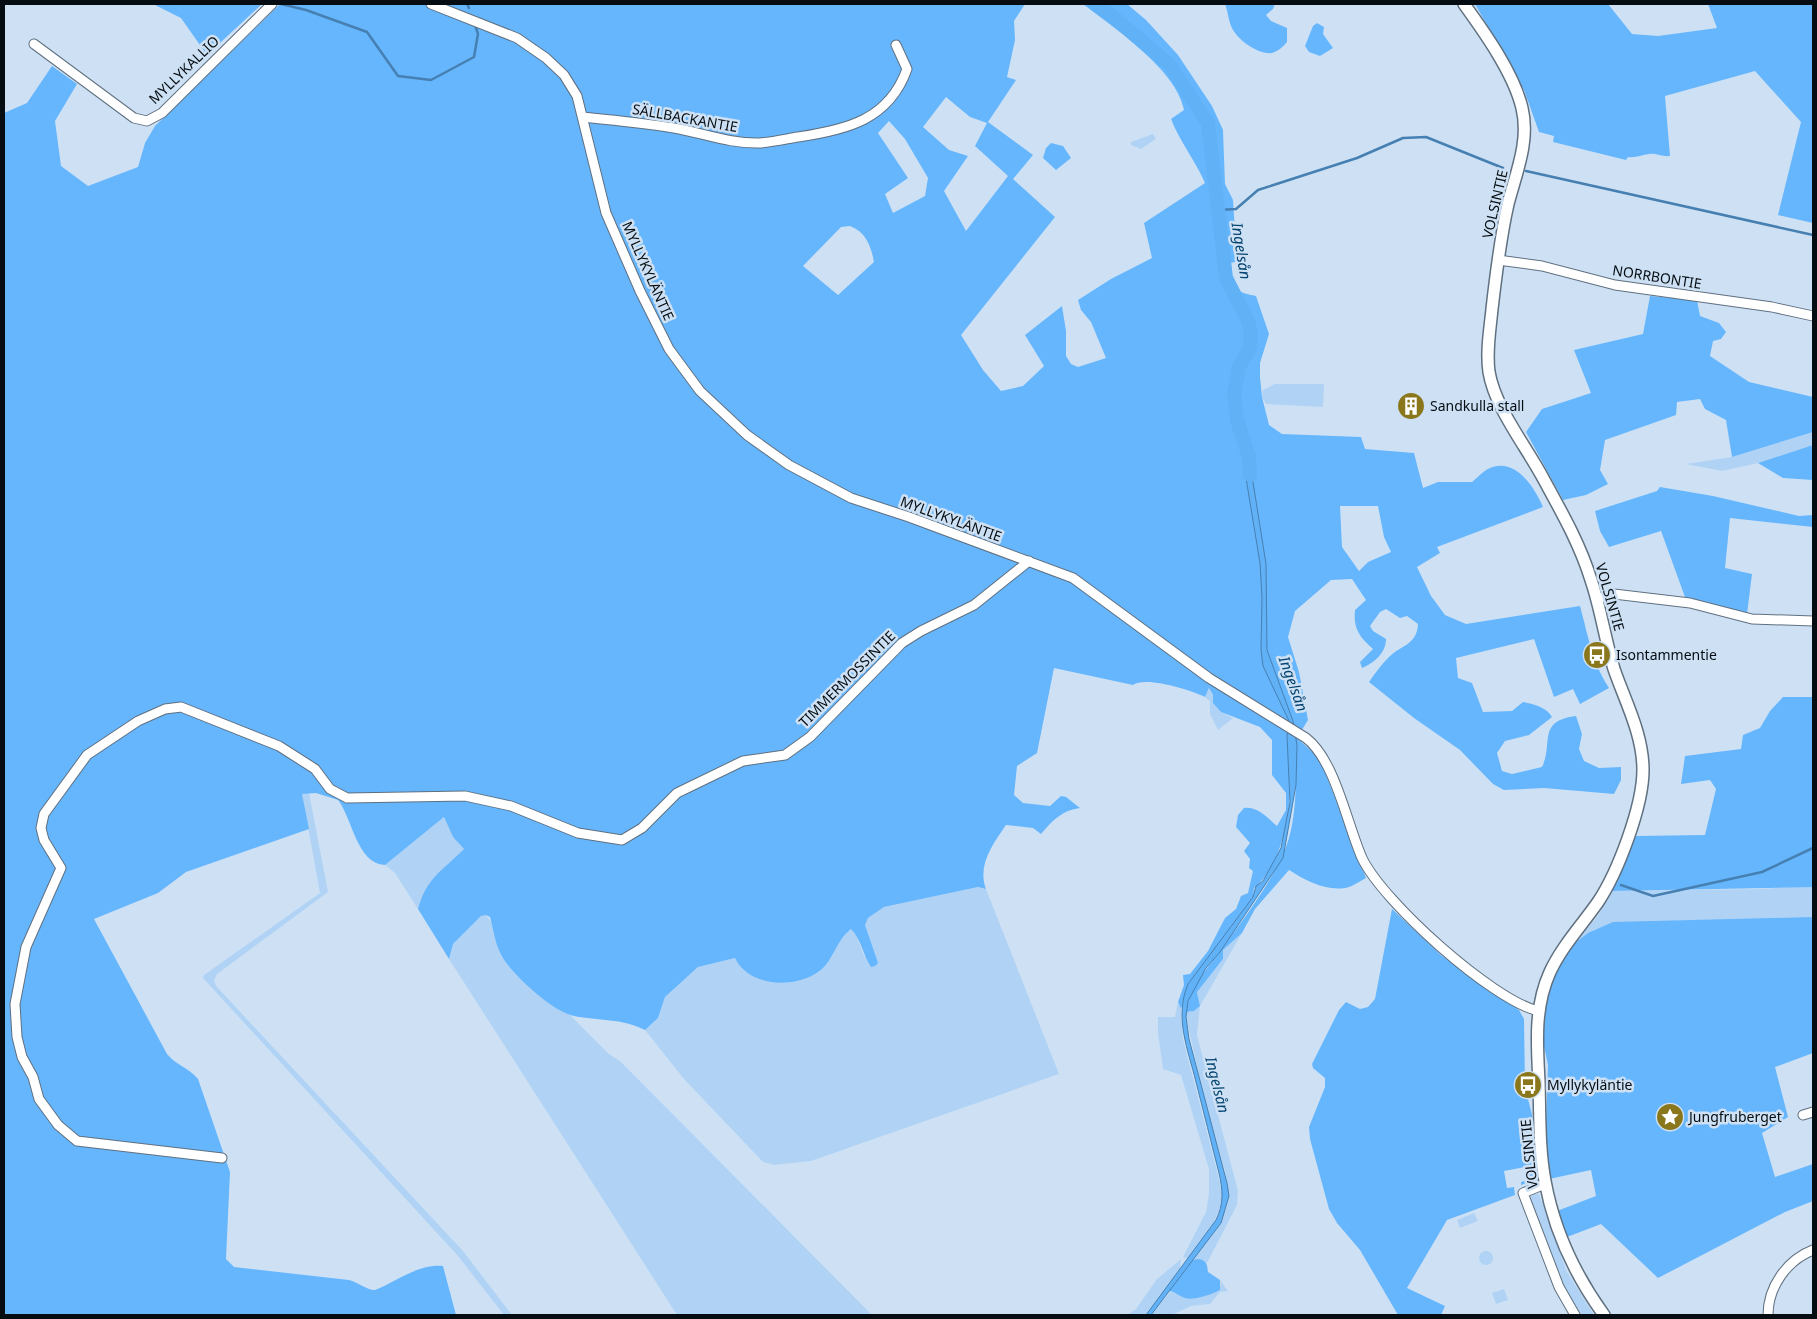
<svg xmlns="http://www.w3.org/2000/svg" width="1817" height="1319" viewBox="0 0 1817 1319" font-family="'Noto Sans',sans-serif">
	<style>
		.green { fill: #b0d3f5 }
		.forest { fill: #66b6fd; fill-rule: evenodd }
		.water { fill: #61b1f7; stroke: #4680b2 }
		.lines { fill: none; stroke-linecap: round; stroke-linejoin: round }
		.stream { stroke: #4680b2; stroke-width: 2.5 }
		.river { stroke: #61b1f7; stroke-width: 14 }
		.minor-casing { stroke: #5f7080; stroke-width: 11 }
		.tertiary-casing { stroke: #5f7080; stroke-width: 14 }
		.minor { stroke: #fff; stroke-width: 9 }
		.tertiary { stroke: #fff; stroke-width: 11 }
		.labels { text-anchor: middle; stroke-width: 5; stroke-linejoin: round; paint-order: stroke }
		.street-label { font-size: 14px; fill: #060d12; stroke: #cee1f4 }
		.poi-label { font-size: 14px; fill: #060d12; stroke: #cee1f4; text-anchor: start }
		.water-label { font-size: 15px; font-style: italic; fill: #02426e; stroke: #cee1f4 }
	</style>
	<rect width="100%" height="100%" fill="#cee1f4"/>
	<g class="green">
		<path d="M1153 134 1156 139 1141 149 1131 145V142Z"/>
		<path d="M1275 384H1324L1323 407 1266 404 1262 397 1263 390Z"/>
		<path d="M1813 432V445L1758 463 1722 471 1686 464 1732 457Z"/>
		<path d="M1209 688 1221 712 1233 718 1218 730 1210 714V701L1205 697Z"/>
		<path d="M309 793 328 892 217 974 214 980 216 986 463 1251 512 1315H504L458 1256 203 978 204 975 320 893 302 794Z"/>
		<path d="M444 817 453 837 464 849C443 870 426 878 418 909L395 873 385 865Z"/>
		<path d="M978 887 986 889 1059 1074 811 1161 774 1165 763 1162 684 1079 645 1030 658 1018 665 997 698 967 735 958C749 989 803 990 825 966 835 954 838 939 851 929L856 935 865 958 868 936 865 925 868 918 884 907Z"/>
		<path d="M1793 887H1813V917L1571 946 1598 916 1612 891 1761 889Z"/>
		<path d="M486 915 550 1003 571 1016 609 1054 621 1062 872 1315H677L449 959 453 944 481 916Z"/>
		<path d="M1242 933 1200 1006 1197 1035 1238 1191 1237 1205 1207 1263 1204 1260H1193L1226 1209 1229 1195 1225 1171 1203 1094 1186 1017V1012L1194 1011 1200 1006 1197 992 1223 959V950Z"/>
		<path d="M1178 1002 1181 1009 1183 1039 1223 1194C1220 1220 1203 1239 1188 1259L1183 1257 1206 1212 1209 1193V1169L1181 1075 1163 1069 1158 1033V1017H1175Z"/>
		<path d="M1533 1194H1539L1567 1272 1594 1315H1578L1570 1306 1529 1200Z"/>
		<path d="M1474 1213 1478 1221 1460 1228 1457 1220Z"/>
		<circle cx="1486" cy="1258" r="7"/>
		<path d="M1181 1259 1180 1270 1146 1315H1127L1136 1309 1157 1279Z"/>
		<path d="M1220 1280 1228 1291 1220 1292 1210 1304 1191 1306 1172 1315H1151L1171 1291C1176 1293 1181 1297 1185 1298 1195 1301 1215 1293 1221 1285Z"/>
		<path d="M1504 1289 1508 1300 1496 1304 1492 1293Z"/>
	</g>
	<g class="forest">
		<path d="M153 4H262L207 55 181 18Z"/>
		<path d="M280 4H1025L1014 21 1015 40 1007 77 1016 80 988 122 1033 155 1013 179 1055 217 961 335 983 370 1001 391 1023 386 1044 366 1025 335 1062 306 1066 331V356L1071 364 1078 367 1106 358 1091 322 1081 310 1078 300 1111 279 1152 258 1144 223 1205 183C1195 160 1180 142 1171 119L1184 110C1177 70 1113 27 1083 4H1127L1146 20 1178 55 1212 106 1223 130 1225 184 1233 200 1236 248 1238 254 1235 262 1230 263C1223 286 1235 292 1256 296L1269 334 1260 363V377L1262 397 1269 425 1282 434 1361 437 1365 449 1414 453 1423 488 1438 482H1472C1477 478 1482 472 1488 469 1514 456 1534 486 1543 507L1437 547 1440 553 1417 567 1431 596 1445 615 1466 624 1580 606C1588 635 1592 662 1609 688L1580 704 1573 689 1554 697 1534 639 1456 658 1458 678 1472 683 1483 712 1512 711 1523 702C1533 704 1547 707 1552 717L1529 735 1505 741 1497 753 1502 771 1512 774 1542 767C1554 744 1536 721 1576 716L1582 734 1579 749 1584 761 1599 768 1621 767V780L1614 794 1544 788 1504 790 1493 784 1460 750 1414 718 1369 682C1375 673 1382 664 1389 657 1401 645 1417 645 1418 624L1407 616 1400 618 1386 609 1380 612 1370 626 1373 631 1386 639C1386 653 1374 663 1362 668L1360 662 1373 649C1359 637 1353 628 1355 610L1366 600 1352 579 1331 580 1295 611 1288 637 1299 672 1308 720 1297 738 1317 756 1324 769 1366 878C1360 881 1352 887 1345 888 1324 891 1305 880 1289 870L1255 909 1242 933 1223 950V959L1197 992 1200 1006 1194 1011 1186 1012C1189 988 1207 969 1221 950 1244 918 1271 884 1286 847 1298 816 1297 766 1294 734L1287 736C1295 779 1291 858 1254 888L1253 897 1188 984 1181 1009 1178 1002 1184 985 1183 975 1190 974 1208 951 1225 918 1236 909 1241 896 1248 893 1253 871 1249 868 1250 859 1244 851 1250 843 1236 827 1238 815 1244 808C1257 806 1268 818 1277 826L1286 810V793L1272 775V740L1260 727 1221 712 1213 703V695L1209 688 1205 697C1190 690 1146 676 1133 685L1054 668 1037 753 1017 766 1014 795 1023 803 1050 806 1061 796 1066 797 1080 808C1062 810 1052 821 1041 834L1033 828 1006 825C993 844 977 865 986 889L978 887 884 907 868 918 865 925 878 963 875 966 871 967C863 955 861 939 851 929 838 939 835 954 825 966 803 990 749 989 735 958L698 967 665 997 658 1018 645 1030C622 1018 598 1021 574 1016 553 1012 514 976 503 958 495 945 494 931 490 917L486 915 481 916 453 944 449 959 418 909C426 878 443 870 464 849L453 837 444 817 385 865C356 863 353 819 338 800L316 793 302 794 309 829 186 872 158 893 94 919 167 1054C177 1066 188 1067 198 1079L230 1172 226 1259 234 1267 349 1280C358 1282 366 1290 375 1290 398 1281 417 1264 443 1266L456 1315H4V113L27 103 52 66 77 84 55 121 61 166 88 186 138 167 145 143 155 126ZM946 97 970 117 987 123 975 146 1008 176 966 231 944 191 968 156 949 150 923 127ZM889 121 905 139 928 178 925 196 893 213 885 194 908 178 878 133ZM850 226C866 232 871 246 874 262L838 295 803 266 841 227ZM1340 506H1378L1384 537 1391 552 1368 562 1359 571 1342 547Z"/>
		<path d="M1225 4H1275L1273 9 1266 15 1271 21 1287 28V42C1283 47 1278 51 1272 53 1258 55 1236 39 1231 26 1228 19 1228 11 1225 4Z"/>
		<path d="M1475 4H1608L1632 34 1658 36 1717 28 1708 4H1813V223L1778 215 1801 122 1755 71 1665 96 1670 156C1662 157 1656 153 1649 154 1641 155 1636 158 1628 157L1626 160 1553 142 1554 136 1539 132 1524 90Z"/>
		<path d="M1317 23 1324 27 1323 34 1333 48 1320 56 1309 52 1305 46 1313 26Z"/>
		<path d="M1051 143 1063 146 1071 158 1056 170 1043 158 1046 148Z"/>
		<path d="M1650 296 1697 300 1700 316 1719 323 1726 332 1721 339 1713 341 1710 356 1749 382 1813 397V432L1732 457 1726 420 1705 409 1700 399 1677 402 1676 415 1605 440 1600 470 1608 484 1586 495 1563 500 1526 432 1542 409 1591 393 1574 350 1643 334Z"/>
		<path d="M1813 445V480L1783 478 1758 463Z"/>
		<path d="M1660 487 1713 496 1799 516 1813 515V527L1730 518 1725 568 1752 574 1747 614 1685 597 1661 531 1609 547 1600 531 1595 511 1657 491Z"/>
		<path d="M1783 697H1813V887L1612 891 1636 836 1705 835 1716 789 1710 780 1681 784 1685 756 1741 749 1743 735 1760 728 1770 711Z"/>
		<path d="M1392 909 1441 955 1519 1010 1524 1019 1525 1087 1532 1115 1536 1180 1521 1185V1182L1528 1180 1525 1167 1504 1171 1507 1188 1514 1187 1515 1195 1447 1220 1407 1288 1445 1306 1441 1315H1398L1360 1250 1337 1223 1329 1209 1310 1139 1309 1127 1325 1087V1078L1313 1068 1312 1064 1339 1010 1346 1002 1360 1009 1368 1007 1375 999Z"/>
		<path d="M1813 917V1053L1775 1067 1788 1117 1762 1133 1775 1177 1813 1164V1201L1785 1212 1658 1278 1601 1224 1567 1237 1557 1211 1596 1196 1591 1170 1549 1179 1546 1130 1548 1065 1543 1042V1014L1548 989 1556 969 1571 946 1588 933 1613 922Z"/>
		<path d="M1198 1259C1207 1260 1207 1264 1208 1272L1220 1280V1290C1213 1294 1194 1301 1185 1298 1181 1297 1176 1293 1171 1291L1168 1292 1193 1260Z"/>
	</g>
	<path class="water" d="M1249 457 1266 564 1267 650 1293 721 1297 745 1296 785 1283 858 1220 952 1206 968 1188 1001 1186 1017 1189 1039 1227 1183 1229 1196 1221 1223 1151 1315H1146L1216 1220C1224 1204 1223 1190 1219 1173 1211 1143 1204 1112 1196 1082 1188 1049 1174 1018 1188 984L1253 897 1256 886 1263 881 1281 848 1290 802 1287 736 1289 721 1263 666 1261 649 1262 598 1260 563 1245 472Z"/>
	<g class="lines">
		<g class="stream">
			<path d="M281 4 306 10 367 32 398 76 431 80 474 57 478 34 475 25"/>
			<path d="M467 4 469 8"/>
			<path d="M1526 171 1813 235"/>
			<path d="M1218 210 1236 209 1258 190 1357 158 1403 138 1426 137 1503 168"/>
			<path d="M1621 885 1653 896 1762 872 1813 848"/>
		</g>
		<path class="river" d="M1095 4 1112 16 1170 65 1208 123 1226 278 1248 321 1251 333 1250 348 1239 367 1234 393 1237 420 1249 457 1250 475"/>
		<g class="minor-casing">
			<g id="minor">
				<path d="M431 4 517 38 546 58 564 75 577 96 606 213 640 291 669 349 700 391 747 435 789 465 851 498 909 517 1073 578 1209 678 1306 738C1335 760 1347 824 1362 858 1383 902 1491 999 1538 1011"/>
				<path d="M34 44 134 118 147 121 162 113 272 4"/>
				<path d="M583 117C613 120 644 123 674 128 703 133 730 144 760 143 773 142 786 139 798 137 846 130 889 120 907 69L896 45"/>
				<path d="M1498 260 1542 266 1615 285 1772 307 1813 316"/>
				<path d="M1597 599 1614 594 1690 603 1752 619 1813 621"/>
				<path d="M1803 1115 1813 1112"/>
				<path d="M222 1158 77 1141 58 1125 39 1099 33 1077 22 1057 17 1037 15 1004 26 947 61 868 44 840 41 828 44 814 87 755 138 721 165 709 181 707 279 746 315 769 330 789 347 798 465 796 511 806 578 833 622 840 642 828 677 793 743 761 785 755 810 737 902 643 921 631 974 605 1029 561"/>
				<path d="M1545 1184 1523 1193 1559 1287 1575 1315"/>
				<path d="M1768 1315C1768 1287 1787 1260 1813 1250"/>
			</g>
		</g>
		<g class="tertiary-casing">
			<path id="tertiary" d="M1464 4C1485 33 1514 74 1522 108 1530 141 1516 173 1508 204 1500 239 1496 274 1492 309 1490 330 1486 351 1489 372 1495 408 1526 446 1543 478 1561 511 1580 544 1591 580 1601 609 1605 640 1614 669 1625 701 1643 734 1643 770 1643 806 1618 872 1598 902 1582 925 1562 946 1550 972 1534 1007 1537 1044 1539 1082 1540 1115 1539 1149 1545 1181 1554 1230 1575 1275 1604 1315"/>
		</g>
		<use href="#minor" class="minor"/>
		<use href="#tertiary" class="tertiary"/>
	</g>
	<defs>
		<g id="building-disc" transform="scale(1.4375)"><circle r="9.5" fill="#8a771b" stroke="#cee1f4"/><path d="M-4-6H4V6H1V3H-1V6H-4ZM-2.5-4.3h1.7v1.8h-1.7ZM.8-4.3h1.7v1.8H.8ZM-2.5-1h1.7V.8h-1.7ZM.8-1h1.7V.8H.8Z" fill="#fff"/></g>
		<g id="bus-disc" transform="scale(1.4375)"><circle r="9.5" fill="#8a771b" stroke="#cee1f4"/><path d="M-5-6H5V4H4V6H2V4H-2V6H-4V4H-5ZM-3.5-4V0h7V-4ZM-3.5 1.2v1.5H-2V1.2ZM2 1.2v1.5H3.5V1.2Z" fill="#fff"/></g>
		<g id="sight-disc" transform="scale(1.4375)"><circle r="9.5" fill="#8a771b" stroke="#cee1f4"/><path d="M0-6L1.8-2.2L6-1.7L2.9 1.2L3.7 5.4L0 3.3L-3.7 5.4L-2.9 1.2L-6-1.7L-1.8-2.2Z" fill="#fff"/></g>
	</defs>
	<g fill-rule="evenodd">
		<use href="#building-disc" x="1411" y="406"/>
		<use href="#bus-disc" x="1597" y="655"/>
		<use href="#bus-disc" x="1528" y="1085"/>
		<use href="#sight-disc" x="1670" y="1117"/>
	</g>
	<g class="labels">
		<g class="street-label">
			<text transform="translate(184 70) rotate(-44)" y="5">MYLLYKALLIO</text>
			<text transform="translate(685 118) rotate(10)" y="5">SÄLLBACKANTIE</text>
			<text transform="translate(1495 204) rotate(-77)" y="5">VOLSINTIE</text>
			<text transform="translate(648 271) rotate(66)" y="5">MYLLYKYLÄNTIE</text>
			<text transform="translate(1657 277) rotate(9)" y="5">NORRBONTIE</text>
			<text transform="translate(951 519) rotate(20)" y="5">MYLLYKYLÄNTIE</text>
			<text transform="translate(1610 597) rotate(74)" y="5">VOLSINTIE</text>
			<text transform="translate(847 679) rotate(-45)" y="5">TIMMERMOSSINTIE</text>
			<text transform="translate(1529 1154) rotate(-96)" y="5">VOLSINTIE</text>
		</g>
		<g class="poi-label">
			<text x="1430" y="411">Sandkulla stall</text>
			<text x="1616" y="660">Isontammentie</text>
			<text x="1547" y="1090">Myllykyläntie</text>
			<text x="1689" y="1122">Jungfruberget</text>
		</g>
		<g class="water-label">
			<text transform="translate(1241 251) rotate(81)" y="5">Ingelsån</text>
			<text transform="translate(1293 684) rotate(70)" y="5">Ingelsån</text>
			<text transform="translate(1217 1085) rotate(76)" y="5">Ingelsån</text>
		</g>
	</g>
	<rect width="1817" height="1319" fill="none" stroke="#060d12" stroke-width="10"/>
</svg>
